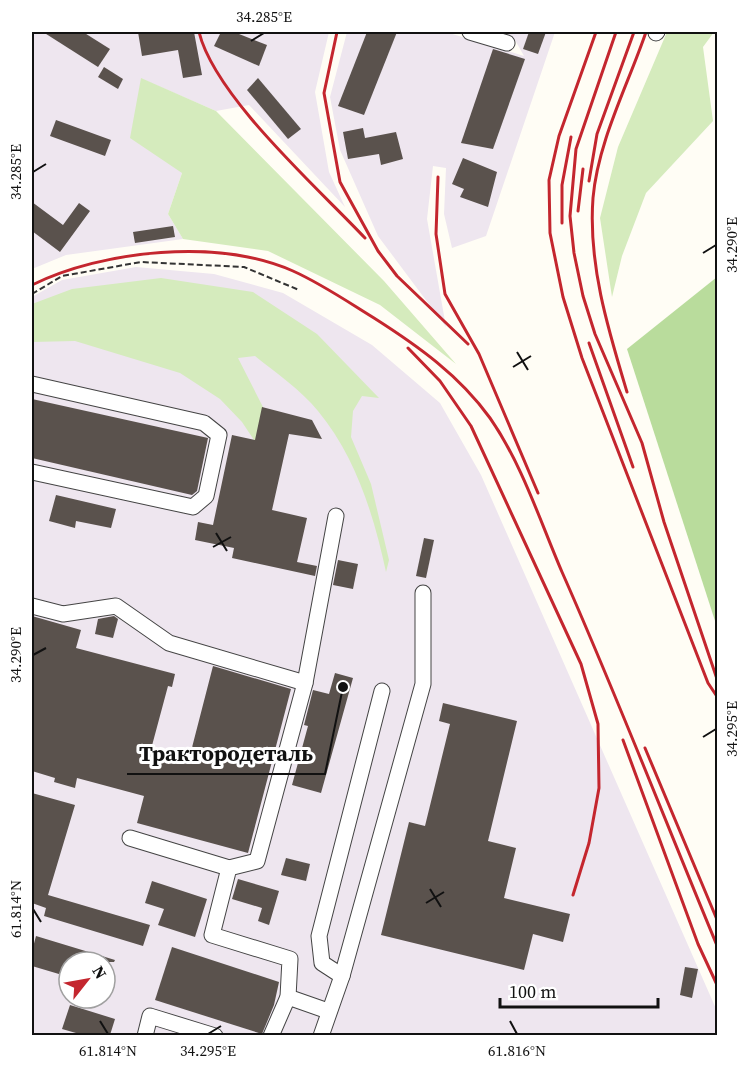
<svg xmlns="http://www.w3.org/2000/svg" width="749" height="1067" viewBox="0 0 749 1067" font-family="'Source Serif 4',serif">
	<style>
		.industrial { fill: #eee6ef; fill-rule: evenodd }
		.green { fill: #d5ebbd }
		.forest { fill: #b9dc9c }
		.building { fill: #5a524d }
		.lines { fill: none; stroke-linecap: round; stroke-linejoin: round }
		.minor-casing { stroke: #444; stroke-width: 17 }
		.path { stroke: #333; stroke-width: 2; stroke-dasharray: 6 3; stroke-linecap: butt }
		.minor { stroke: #fff; stroke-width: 15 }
		.rail { stroke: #c4262e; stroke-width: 3 }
		.ticks { fill: none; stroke: #111; stroke-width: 2 }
		.leader { fill: none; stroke: #111; stroke-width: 2 }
		.callout-dot { fill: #111; stroke: #fff; stroke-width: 2 }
		.callout-label { font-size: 22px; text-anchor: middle; font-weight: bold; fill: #111; stroke: #fff; stroke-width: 6; stroke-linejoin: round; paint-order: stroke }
		.neatline { fill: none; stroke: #111; stroke-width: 2 }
		.ticks-label { font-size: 15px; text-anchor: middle; fill: #111 }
	</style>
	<rect width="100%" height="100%" fill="#fffdf5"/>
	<g class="industrial">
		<path d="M32 32H329L315 92 329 172 345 207 249 105 216 111 142 79 182 173 168 214 183 239 66 255 32 269Z"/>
		<path d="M347 32H446L524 56 515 40 489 32H555L486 236 452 248 444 214 446 168 433 166 427 219 446 327 378 236 340 150 330 97Z"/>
		<path d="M136 267 214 274 283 293 372 345 440 403 481 475 717 1011V1035H32V297L62 280ZM69 962H105V998H69Z"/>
	</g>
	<g class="green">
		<path d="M667 32H714L703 47 713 121 646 193 622 256 612 297 600 218 618 147Z"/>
		<path d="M141 78 216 111 384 281 456 364 380 305 268 251 183 239 168 214 182 173 130 138Z"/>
		<path d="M161 278 253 292 317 334 379 398 362 396 353 411 351 437 371 484 389 560 386 572C374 516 356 457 318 411 301 390 276 373 255 356L238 358 265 411 256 443 242 422 220 399 180 373 75 341 32 342V304L72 289Z"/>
	</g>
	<path class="forest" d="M717 277V627L627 349Z"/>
	<g class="building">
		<path d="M43 32H83L110 49 98 67Z"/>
		<path d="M138 32H194L202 75 183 78 178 50 142 56Z"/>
		<path d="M221 32H234L267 45 259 66 214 46Z"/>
		<path d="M367 32H397L364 115 338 106Z"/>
		<path d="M529 32H546L538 54 523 49Z"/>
		<path d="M493 49 525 59 493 149 461 143Z"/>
		<path d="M104 67 123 79 118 89 98 77Z"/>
		<path d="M258 78 301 129 288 139 247 90Z"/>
		<path d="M56 120 111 140 105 156 50 136Z"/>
		<path d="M363 128 365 138 396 132 403 159 381 165 379 154 348 159 343 132Z"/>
		<path d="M463 158 497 172 488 207 460 197 464 189 452 184Z"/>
		<path d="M32 202 63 225 79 203 90 211 60 252 32 231Z"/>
		<path d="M173 226 175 237 135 243 133 232Z"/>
		<path d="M32 399 208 438 197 491 192 495 32 458Z"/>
		<path d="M262 407 312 420 322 439 289 434 272 510 307 518 297 562 317 566 315 576 232 558 234 548 195 540 198 522 213 525 232 435 255 440Z"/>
		<path d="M56 495 116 509 111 528 76 521 75 528 49 521Z"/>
		<path d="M424 538 434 540 426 578 416 576Z"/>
		<path d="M338 560 358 564 353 589 333 585Z"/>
		<path d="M32 616 81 630 76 648 175 674 172 687 168 686 150 753 188 763 213 666 291 689 248 853 137 823 144 796 77 778 75 788 54 782 55 778 32 771Z"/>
		<path d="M114 616 118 619 113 638 95 634 98 619Z"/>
		<path d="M335 673 353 678 321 793 292 785 308 726 304 725 313 690 329 694Z"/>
		<path d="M443 703 517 721 488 841 516 848 504 898 570 914 563 942 533 934 524 970 381 935 409 822 425 826 450 724 439 721Z"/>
		<path d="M32 793 75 805 48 895 150 925 143 946 44 916 46 908 32 903Z"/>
		<path d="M286 858 310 864 306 881 281 875Z"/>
		<path d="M238 879 279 891 269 925 258 921 262 908 232 899Z"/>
		<path d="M152 881 207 899 195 937 158 925 164 909 145 903Z"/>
		<path d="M36 936 115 960 114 962H69V977L32 966V951Z"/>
		<path d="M172 947 279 982 274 1005 262 1034 155 1000Z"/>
		<path d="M685 967 698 969 692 998 680 995Z"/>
		<path d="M70 1005 115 1019 110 1035H83L62 1029Z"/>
	</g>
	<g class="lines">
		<g class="minor-casing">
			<g id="minor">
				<path d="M470 32 507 43"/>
				<path d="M656 33 657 32"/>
				<path d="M32 384 204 423 219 435 206 496 193 507 32 472"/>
				<path d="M32 606 63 614 116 606 169 643 305 683"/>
				<path d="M130 838 229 868"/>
				<path d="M342 976 423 684V593"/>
				<path d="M288 997 328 1011"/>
				<path d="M145 1036 150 1016 215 1036"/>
				<path d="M271 1036 288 997 290 959 212 935 229 868 257 861 305 683 336 516"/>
				<path d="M321 1036 342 976 322 963 319 936 382 691"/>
			</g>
		</g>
		<path class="path" d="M32 294 62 276 141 262 244 267 299 290"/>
		<use href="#minor" class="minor"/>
		<g class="rail">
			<path d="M199 32C215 97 318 188 365 238"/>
			<path d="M337 32 324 93 340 182 378 251 397 276 468 344"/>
			<path d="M596 32 559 136 549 180 550 233 563 297 582 358 708 683 718 698"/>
			<path d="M616 32 576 149 570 216 574 253 583 296 595 334 642 443 664 522 718 682"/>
			<path d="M438 177 436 234 445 294 479 354 538 493"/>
			<path d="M589 181 597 134 634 32"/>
			<path d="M578 211 583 169"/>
			<path d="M562 223V185L571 137"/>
			<path d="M32 285C103 250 218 238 293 271 322 284 348 302 374 318 418 346 459 375 490 418 522 464 540 521 562 572 617 696 666 823 718 948"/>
			<path d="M589 343 633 467"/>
			<path d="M408 348 440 381 471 426 581 664 598 724 599 788 589 843 573 895"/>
			<path d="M627 392C608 329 588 264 593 198 598 141 628 85 646 32"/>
			<path d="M623 740 698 944 718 987"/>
			<path d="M645 748 718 922"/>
		</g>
	</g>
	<path class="ticks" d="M251 41 264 33M33 172 46 164M703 253 716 245M517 352 528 370M513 367 531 356M216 533 227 551M213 547 231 537M33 655 46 648M703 737 716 729M430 889 441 907M426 903 444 892M33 909 41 922M100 1021 108 1034M510 1021 517 1034M208 1034 221 1026"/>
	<path class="leader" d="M343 687L325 774H127"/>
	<circle class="callout-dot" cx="343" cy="687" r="6"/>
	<g class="callout-label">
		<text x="226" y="761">Трактородеталь</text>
	</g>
	<rect width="749" height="1067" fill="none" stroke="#ffffff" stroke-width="66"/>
	<g transform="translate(87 980) rotate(59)"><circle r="28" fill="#ffffff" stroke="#a0a0a0" stroke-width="1.5"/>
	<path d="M0-4.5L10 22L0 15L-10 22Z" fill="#c4262e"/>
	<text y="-9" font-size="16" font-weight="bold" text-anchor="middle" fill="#111111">N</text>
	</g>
	<path d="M500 998v9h158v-9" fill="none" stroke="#111111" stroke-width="3"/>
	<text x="509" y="998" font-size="18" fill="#111111" stroke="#ffffff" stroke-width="4.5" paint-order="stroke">100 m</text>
	<rect x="33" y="33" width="683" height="1001" class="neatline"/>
	<g class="ticks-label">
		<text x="264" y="22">34.285°E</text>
		<text transform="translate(16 172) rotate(-90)" y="5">34.285°E</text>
		<text transform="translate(732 245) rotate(-90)" y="5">34.290°E</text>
		<text transform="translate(16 655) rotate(-90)" y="5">34.290°E</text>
		<text transform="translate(732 729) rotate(-90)" y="5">34.295°E</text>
		<text transform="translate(16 909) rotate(-90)" y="5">61.814°N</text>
		<text x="108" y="1056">61.814°N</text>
		<text x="208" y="1056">34.295°E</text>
		<text x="517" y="1056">61.816°N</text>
	</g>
</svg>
